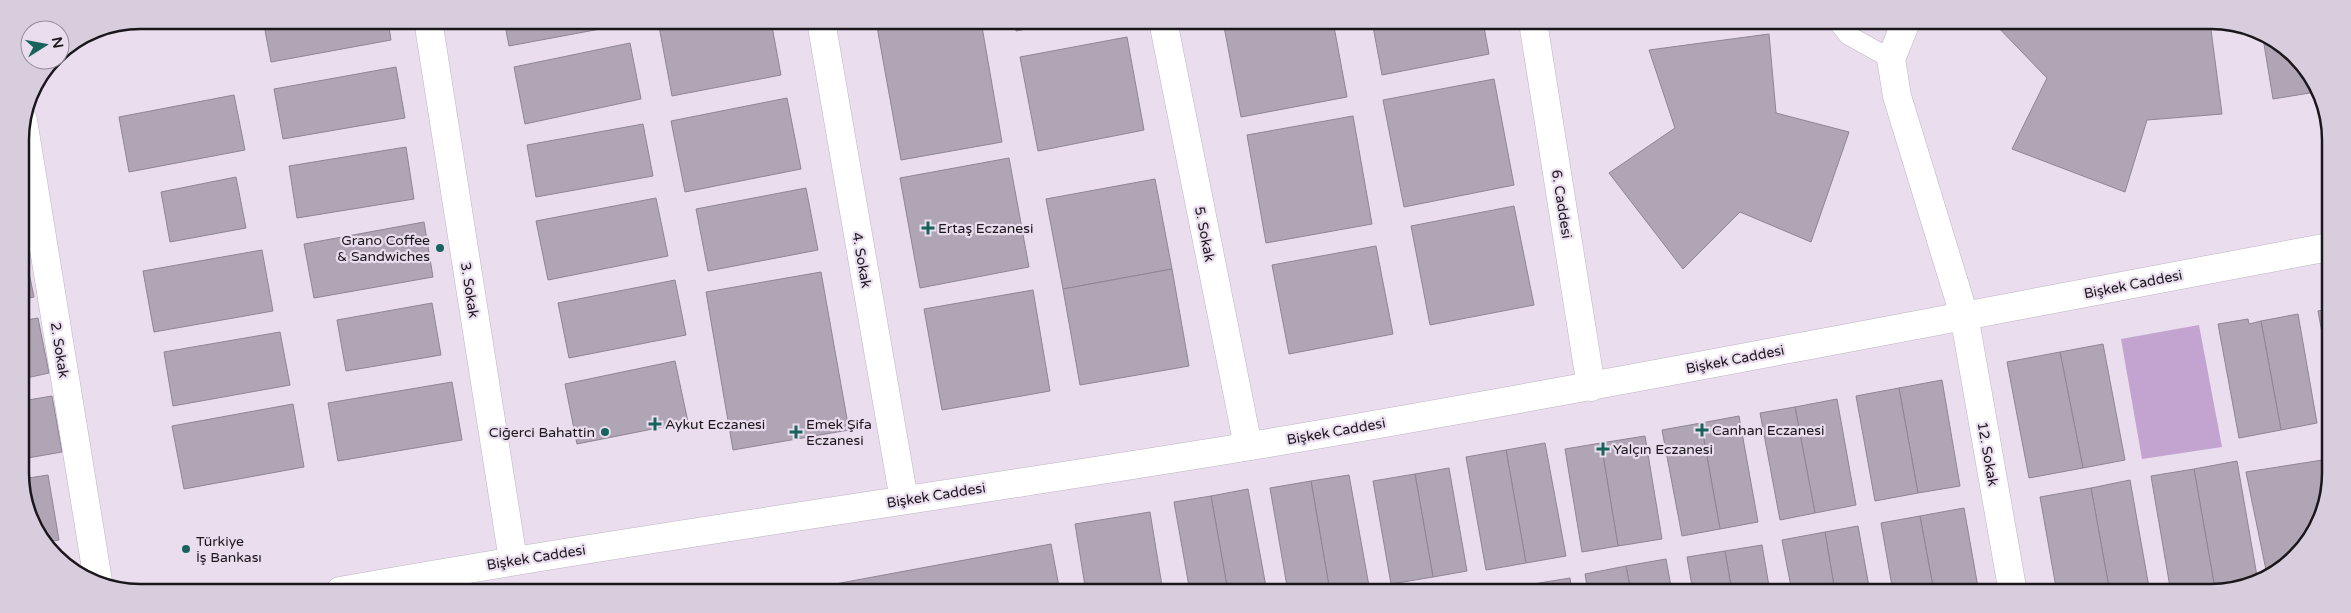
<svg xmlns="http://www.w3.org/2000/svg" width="2351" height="613" viewBox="0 0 2351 613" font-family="'Varela Round',sans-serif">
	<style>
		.green { fill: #c3a3d0 }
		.building { fill: #b0a5b5; stroke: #908594 }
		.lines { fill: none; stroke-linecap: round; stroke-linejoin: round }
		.lane-casing { stroke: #bfb3c4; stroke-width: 20 }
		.street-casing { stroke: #bfb3c4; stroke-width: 29 }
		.secondary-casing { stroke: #bfb3c4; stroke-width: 29 }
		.lane { stroke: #fff; stroke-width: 19 }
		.street { stroke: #fff; stroke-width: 28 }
		.secondary { stroke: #fff; stroke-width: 28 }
		.poi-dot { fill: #18645d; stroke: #e9ddee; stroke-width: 2 }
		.labels { text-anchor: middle; stroke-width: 4.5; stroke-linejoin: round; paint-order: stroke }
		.street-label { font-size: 14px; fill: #1a161c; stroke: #e9ddee }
		.poi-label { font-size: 14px; fill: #1a161c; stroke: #e9ddee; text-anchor: start }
		.rim { fill: none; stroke: #1a161c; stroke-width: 2.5 }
	</style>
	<rect width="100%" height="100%" fill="#e9ddee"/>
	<path class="green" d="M2199 325 2222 447 2142 459 2121 339Z"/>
	<g class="building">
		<path d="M263 20H388L391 40 271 62Z"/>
		<path d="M504 20 626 21 627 24 509 46Z"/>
		<path d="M658 21H771L781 75 672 96Z"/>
		<path d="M876 21H981L1002 142 901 160Z"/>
		<path d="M1014 21H1069L1016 31Z"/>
		<path d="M1223 21H1333L1347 97 1241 117Z"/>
		<path d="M1372 21 1483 22 1489 54 1382 75Z"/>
		<path d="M1993 22H2210L2222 114 2147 120 2125 192 2012 149 2047 78Z"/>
		<path d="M1769 34 1776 113 1849 132 1811 242 1740 212 1683 269 1609 173 1675 128 1649 50Z"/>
		<path d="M1127 37 1144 130 1038 151 1020 57Z"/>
		<path d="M2263 38 2296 55 2316 92 2273 99Z"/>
		<path d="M630 43 641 99 525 124 514 67Z"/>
		<path d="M396 67 405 118 283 139 274 89Z"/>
		<path d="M1494 79 1514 185 1404 207 1383 100Z"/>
		<path d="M234 95 245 150 129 172 119 117Z"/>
		<path d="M787 98 801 169 685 192 671 121Z"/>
		<path d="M1353 116 1372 224 1266 243 1247 135Z"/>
		<path d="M643 124 653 176 536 197 527 145Z"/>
		<path d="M406 147 414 199 297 218 289 166Z"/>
		<path d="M1009 158 1029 267 920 288 900 178Z"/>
		<path d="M236 177 246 228 170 242 161 192Z"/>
		<path d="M1155 179 1172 269 1063 289 1046 199Z"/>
		<path d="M806 188 818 250 708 271 696 209Z"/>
		<path d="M656 198 668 256 548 280 536 221Z"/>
		<path d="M1514 206 1534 305 1430 325 1411 226Z"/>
		<path d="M424 222 433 277 314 298 304 244Z"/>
		<path d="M22 239 34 297 21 300V240Z"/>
		<path d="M1376 246 1393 334 1289 354 1272 265Z"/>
		<path d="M262 250 273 311 154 332 143 271Z"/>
		<path d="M1172 269 1189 366 1080 385 1063 289Z"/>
		<path d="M821 272 849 430 733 450 706 292Z"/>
		<path d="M675 280 686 335 569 358 558 303Z"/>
		<path d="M1033 290 1050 391 942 410 924 309Z"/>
		<path d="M432 303 441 355 346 371 337 320Z"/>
		<path d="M2329 309V370L2318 311Z"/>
		<path d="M2298 314 2317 423 2281 430 2261 321Z"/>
		<path d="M38 318 49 373 22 379 21 321Z"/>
		<path d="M2248 319 2249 324 2261 321 2281 430 2239 438 2218 324Z"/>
		<path d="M280 332 290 385 173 406 164 352Z"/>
		<path d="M2103 344 2125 460 2083 468 2060 352Z"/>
		<path d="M2060 352 2083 468 2029 478 2007 362Z"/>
		<path d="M675 361 688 422 577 444 565 384Z"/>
		<path d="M1942 380 1960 486 1918 493 1899 388Z"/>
		<path d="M452 382 462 440 338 461 328 403Z"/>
		<path d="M1899 388 1918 493 1875 501 1856 396Z"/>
		<path d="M52 396 62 452 22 459V401Z"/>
		<path d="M1837 399 1856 505 1815 513 1795 407Z"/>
		<path d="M293 404 304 467 184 489 172 426Z"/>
		<path d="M1795 407 1815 513 1780 520 1760 413Z"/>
		<path d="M1739 416 1758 522 1720 529 1701 423Z"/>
		<path d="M1701 423 1720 529 1682 536 1662 430Z"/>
		<path d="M1645 436 1662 539 1618 546 1601 443Z"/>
		<path d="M1545 443 1566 556 1526 563 1506 450Z"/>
		<path d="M1601 443 1618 546 1582 552 1565 449Z"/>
		<path d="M1506 450 1526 563 1486 570 1466 457Z"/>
		<path d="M2329 459V497L2315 533 2290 563 2271 575H2267L2246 472Z"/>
		<path d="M2237 461 2258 582 2215 589 2194 469Z"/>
		<path d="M1449 468 1467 571 1433 577 1415 474Z"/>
		<path d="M2194 469 2215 589 2196 593H2171L2151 476Z"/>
		<path d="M1415 474 1433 577 1391 584 1373 481Z"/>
		<path d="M48 475 59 540 46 542 22 497V479Z"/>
		<path d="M1349 475 1369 586 1330 592 1311 481Z"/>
		<path d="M2130 480 2150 593H2110L2091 488Z"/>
		<path d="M1311 481 1330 592H1288L1270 488Z"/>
		<path d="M2091 488 2110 593H2057L2040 497Z"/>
		<path d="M1248 489 1267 592H1228L1211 496Z"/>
		<path d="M1211 496 1228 592H1190L1174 502Z"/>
		<path d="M1964 508 1979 593 1934 592 1920 516Z"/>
		<path d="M1150 512 1163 592H1086L1075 524Z"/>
		<path d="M1920 516 1934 592H1893L1881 523Z"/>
		<path d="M1858 526 1870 592H1835L1825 532Z"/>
		<path d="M1825 532 1835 592H1792L1782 540Z"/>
		<path d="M1051 544 1060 592 820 591 819 587Z"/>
		<path d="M1762 545 1770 592H1732L1725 551Z"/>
		<path d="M1725 551 1732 592H1693L1687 557Z"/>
		<path d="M1666 559 1672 592H1631L1626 566Z"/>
		<path d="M1626 566 1631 592H1588L1585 574Z"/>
		<path d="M1570 578 1572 592H1490V591Z"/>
		<path d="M774 585 775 591H744Z"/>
	</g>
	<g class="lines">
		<g class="lane-casing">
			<path id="lane" d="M1838 22 1848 35 1891 59"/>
		</g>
		<g class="street-casing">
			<g id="street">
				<path d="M428 20 513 560"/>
				<path d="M821 21 904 500"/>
				<path d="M1163 21 1248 446"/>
				<path d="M1533 22 1591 387"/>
				<path d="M1906 22 1891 59 1897 96 1964 315 2013 593"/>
				<path d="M23 120 98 581"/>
			</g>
		</g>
		<g class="secondary-casing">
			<path id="secondary" d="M340 591C643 537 948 496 1251 446 1612 385 1970 314 2329 247"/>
		</g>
		<use href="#lane" class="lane"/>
		<use href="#street" class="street"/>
		<use href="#secondary" class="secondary"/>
	</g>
	<g class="poi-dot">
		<path d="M925.5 220.5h5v5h5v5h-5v5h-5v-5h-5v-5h5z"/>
		<circle cx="440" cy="248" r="5"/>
		<path d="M652.5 416.5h5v5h5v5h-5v5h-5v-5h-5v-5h5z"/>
		<path d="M1699.5 422.5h5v5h5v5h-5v5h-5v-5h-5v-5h5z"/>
		<circle cx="605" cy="432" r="5"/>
		<path d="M793.5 424.5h5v5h5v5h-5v5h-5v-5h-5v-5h5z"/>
		<path d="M1600.5 441.5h5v5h5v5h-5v5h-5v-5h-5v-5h5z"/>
		<circle cx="186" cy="549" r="5"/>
	</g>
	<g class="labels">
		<g class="street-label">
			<text transform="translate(1562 204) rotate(81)" y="5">6. Caddesi</text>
			<text transform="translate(1205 234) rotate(79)" y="5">5. Sokak</text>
			<text transform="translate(862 260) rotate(80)" y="5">4. Sokak</text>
			<text transform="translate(2133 284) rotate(-11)" y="5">Bişkek Caddesi</text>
			<text transform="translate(470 290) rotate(81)" y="5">3. Sokak</text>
			<text transform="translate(60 350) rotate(81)" y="5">2. Sokak</text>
			<text transform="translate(1735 359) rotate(-11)" y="5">Bişkek Caddesi</text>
			<text transform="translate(1336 431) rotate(-10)" y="5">Bişkek Caddesi</text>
			<text transform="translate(1988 454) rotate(80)" y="5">12. Sokak</text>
			<text transform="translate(936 495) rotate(-9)" y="5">Bişkek Caddesi</text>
			<text transform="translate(536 557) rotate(-9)" y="5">Bişkek Caddesi</text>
		</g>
		<g class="poi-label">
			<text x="938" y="233">Ertaş Eczanesi</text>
			<text x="430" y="245" text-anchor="end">Grano Coffee<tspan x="430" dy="16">&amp; Sandwiches</tspan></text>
			<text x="665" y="429">Aykut Eczanesi</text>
			<text x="806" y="429">Emek Şifa<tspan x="806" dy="16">Eczanesi</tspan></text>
			<text x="1712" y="435">Canhan Eczanesi</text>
			<text x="595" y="437" text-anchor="end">Ciğerci Bahattin</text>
			<text x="1613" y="454">Yalçın Eczanesi</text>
			<text x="196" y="546">Türkiye<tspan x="196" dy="16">İş Bankası</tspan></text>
		</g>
	</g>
	<path d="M0 0H2351V613H0ZM140 29H2211A111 111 0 0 1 2322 140V473A111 111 0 0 1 2211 584H140A111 111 0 0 1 29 473V140A111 111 0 0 1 140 29Z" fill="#d8cddd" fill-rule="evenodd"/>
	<path class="rim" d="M140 29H2211A111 111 0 0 1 2322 140V473A111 111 0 0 1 2211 584H140A111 111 0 0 1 29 473V140A111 111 0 0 1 140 29Z"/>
	<g transform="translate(45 45) rotate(79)"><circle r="24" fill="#e9ddee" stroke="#968d9a"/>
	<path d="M0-4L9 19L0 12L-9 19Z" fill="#18645d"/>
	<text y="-8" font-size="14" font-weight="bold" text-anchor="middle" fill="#1a161c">N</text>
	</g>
</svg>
